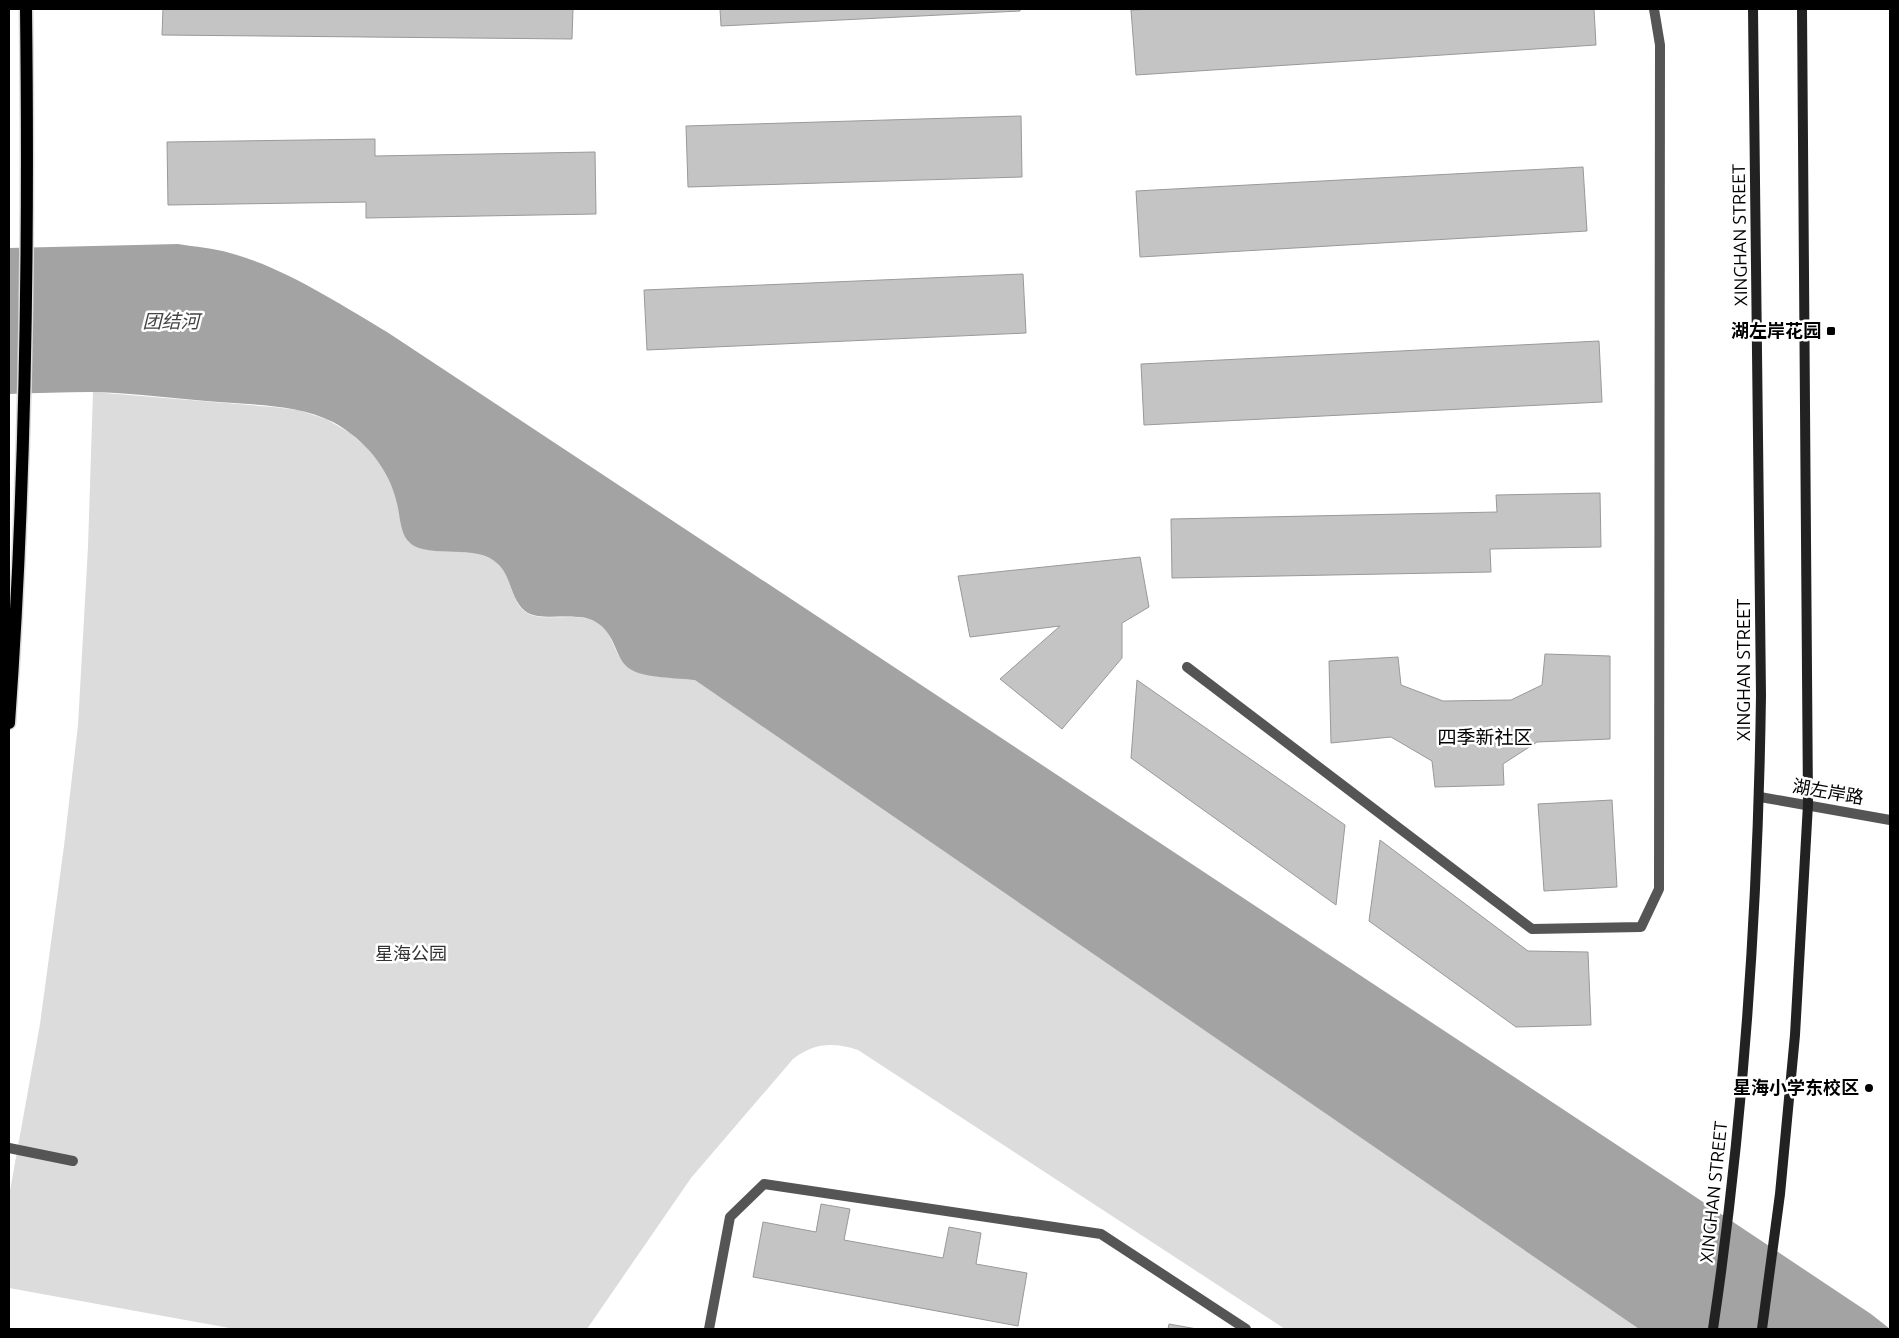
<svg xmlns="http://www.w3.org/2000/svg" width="1899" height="1338" viewBox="0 0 1899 1338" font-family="Ubuntu,'Noto Sans SC',sans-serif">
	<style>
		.green { fill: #dcdcdc }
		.water { fill: #a3a3a3 }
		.building { fill: #c4c4c4; stroke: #999 }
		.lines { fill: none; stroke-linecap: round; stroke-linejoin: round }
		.primary-casing { stroke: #dbdbdb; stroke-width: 15 }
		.service { stroke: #555; stroke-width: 10 }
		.tertiary { stroke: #555; stroke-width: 10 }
		.secondary { stroke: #222; stroke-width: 10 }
		.primary { stroke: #000; stroke-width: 12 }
		.poi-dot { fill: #000; stroke: #fff; stroke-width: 2 }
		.labels { text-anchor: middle; stroke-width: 5; stroke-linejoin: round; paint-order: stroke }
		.street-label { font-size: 18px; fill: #000; stroke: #fff }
		.poi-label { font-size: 18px; font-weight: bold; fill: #000; stroke: #fff; text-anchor: end }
		.park-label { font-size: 18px; fill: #333; stroke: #fff }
		.water-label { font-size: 19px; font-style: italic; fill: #444; stroke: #fff }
		.neighbourhood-label { font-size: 19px; fill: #000; stroke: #fff }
	</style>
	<rect width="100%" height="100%" fill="#fff"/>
	<path class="green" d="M93 392 273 407 298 410 326 419 350 433 366 447 384 468 394 492 406 539C422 559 464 546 486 555 515 568 508 603 527 613 543 622 572 613 591 620 613 628 610 646 623 661 637 677 675 677 695 679L1639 1329H1285L858 1050C833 1042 814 1043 793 1059L691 1178 587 1329H235L9 1288V1196L40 1024 64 846 78 725 88 547Z"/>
	<path class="water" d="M178 244C195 247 214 248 230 253 283 267 340 304 387 332L1673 1182 1871 1314 1890 1329H1639L695 680C679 678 643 678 630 669 614 659 617 633 594 621 574 611 540 623 525 611 509 598 512 572 493 560 471 544 422 560 407 540 400 530 400 515 397 504 390 469 364 439 333 422 299 405 257 405 219 402 177 399 134 393 91 392 64 392 36 393 9 394V248Z"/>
	<g class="building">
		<path d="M163 9H573L572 39 162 35Z"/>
		<path d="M720 9H1020V11L721 26Z"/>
		<path d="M1156 9H1594L1596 45 1136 75 1131 10Z"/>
		<path d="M1021 116 1022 177 688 187 686 126Z"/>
		<path d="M375 139V156L595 152 596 214 366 218V202L168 205 167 142Z"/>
		<path d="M1583 167 1587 231 1140 257 1136 191Z"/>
		<path d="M1023 274 1026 333 647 350 644 290Z"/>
		<path d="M1599 341 1602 402 1144 425 1141 364Z"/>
		<path d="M1600 493 1601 547 1490 549 1491 572 1172 578 1171 519 1497 512 1496 495Z"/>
		<path d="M1140 557 1149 607 1122 623V658L1062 729 1000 679 1060 626 970 637 958 576Z"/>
		<path d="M1545 654 1610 656V739L1537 742 1503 764 1504 785 1435 787 1432 761 1391 737 1331 743 1329 661 1398 657 1401 685 1443 701 1511 700 1542 685Z"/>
		<path d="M1137 680 1345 825 1336 905 1131 758Z"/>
		<path d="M1612 800 1617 887 1544 891 1538 804Z"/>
		<path d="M1380 840 1528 951 1588 952 1591 1025 1516 1027 1369 921Z"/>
		<path d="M821 1204 850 1209 844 1240 943 1258 949 1227 981 1233 976 1264 1027 1273 1018 1326 753 1277 763 1222 816 1232Z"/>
		<path d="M1169 1324 1197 1329H1168Z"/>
	</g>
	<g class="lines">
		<g class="primary-casing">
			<path id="primary" d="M9 723C26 486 29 247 26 9"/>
		</g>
		<g class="service">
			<path d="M1187 667 1532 929 1641 927 1659 889 1660 45 1654 9"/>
			<path d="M9 1148 73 1161"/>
			<path d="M709 1329 730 1217 764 1184 1101 1234 1246 1329"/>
		</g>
		<path class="tertiary" d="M1760 797 1890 820"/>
		<g class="secondary">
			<path d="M1713 1329C1744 1120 1758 907 1761 695L1753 9"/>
			<path d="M1762 1329 1780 1194 1795 1035 1808 804 1802 9"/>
		</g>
		<use href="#primary" class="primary"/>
	</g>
	<g class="poi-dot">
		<rect x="1826" y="326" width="10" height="10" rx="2.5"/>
		<circle cx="1869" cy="1088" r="5"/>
	</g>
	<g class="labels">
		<g class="street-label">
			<text transform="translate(1740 235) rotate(-91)" y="6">XINGHAN STREET</text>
			<text transform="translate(1744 670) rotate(-90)" y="6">XINGHAN STREET</text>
			<text transform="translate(1828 792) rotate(10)" y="6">湖左岸路</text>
			<text transform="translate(1714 1192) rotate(-84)" y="6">XINGHAN STREET</text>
		</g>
		<g class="poi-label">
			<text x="1821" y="337">湖左岸花园</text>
			<text x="1859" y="1094">星海小学东校区</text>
		</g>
		<g class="park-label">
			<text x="411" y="960">星海公园</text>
		</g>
		<g class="water-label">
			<text x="171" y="328">团结河</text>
		</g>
		<g class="neighbourhood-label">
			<text x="1485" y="744">四季新社区</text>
		</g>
	</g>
	<rect width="1899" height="1338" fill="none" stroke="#000000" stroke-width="20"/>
</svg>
